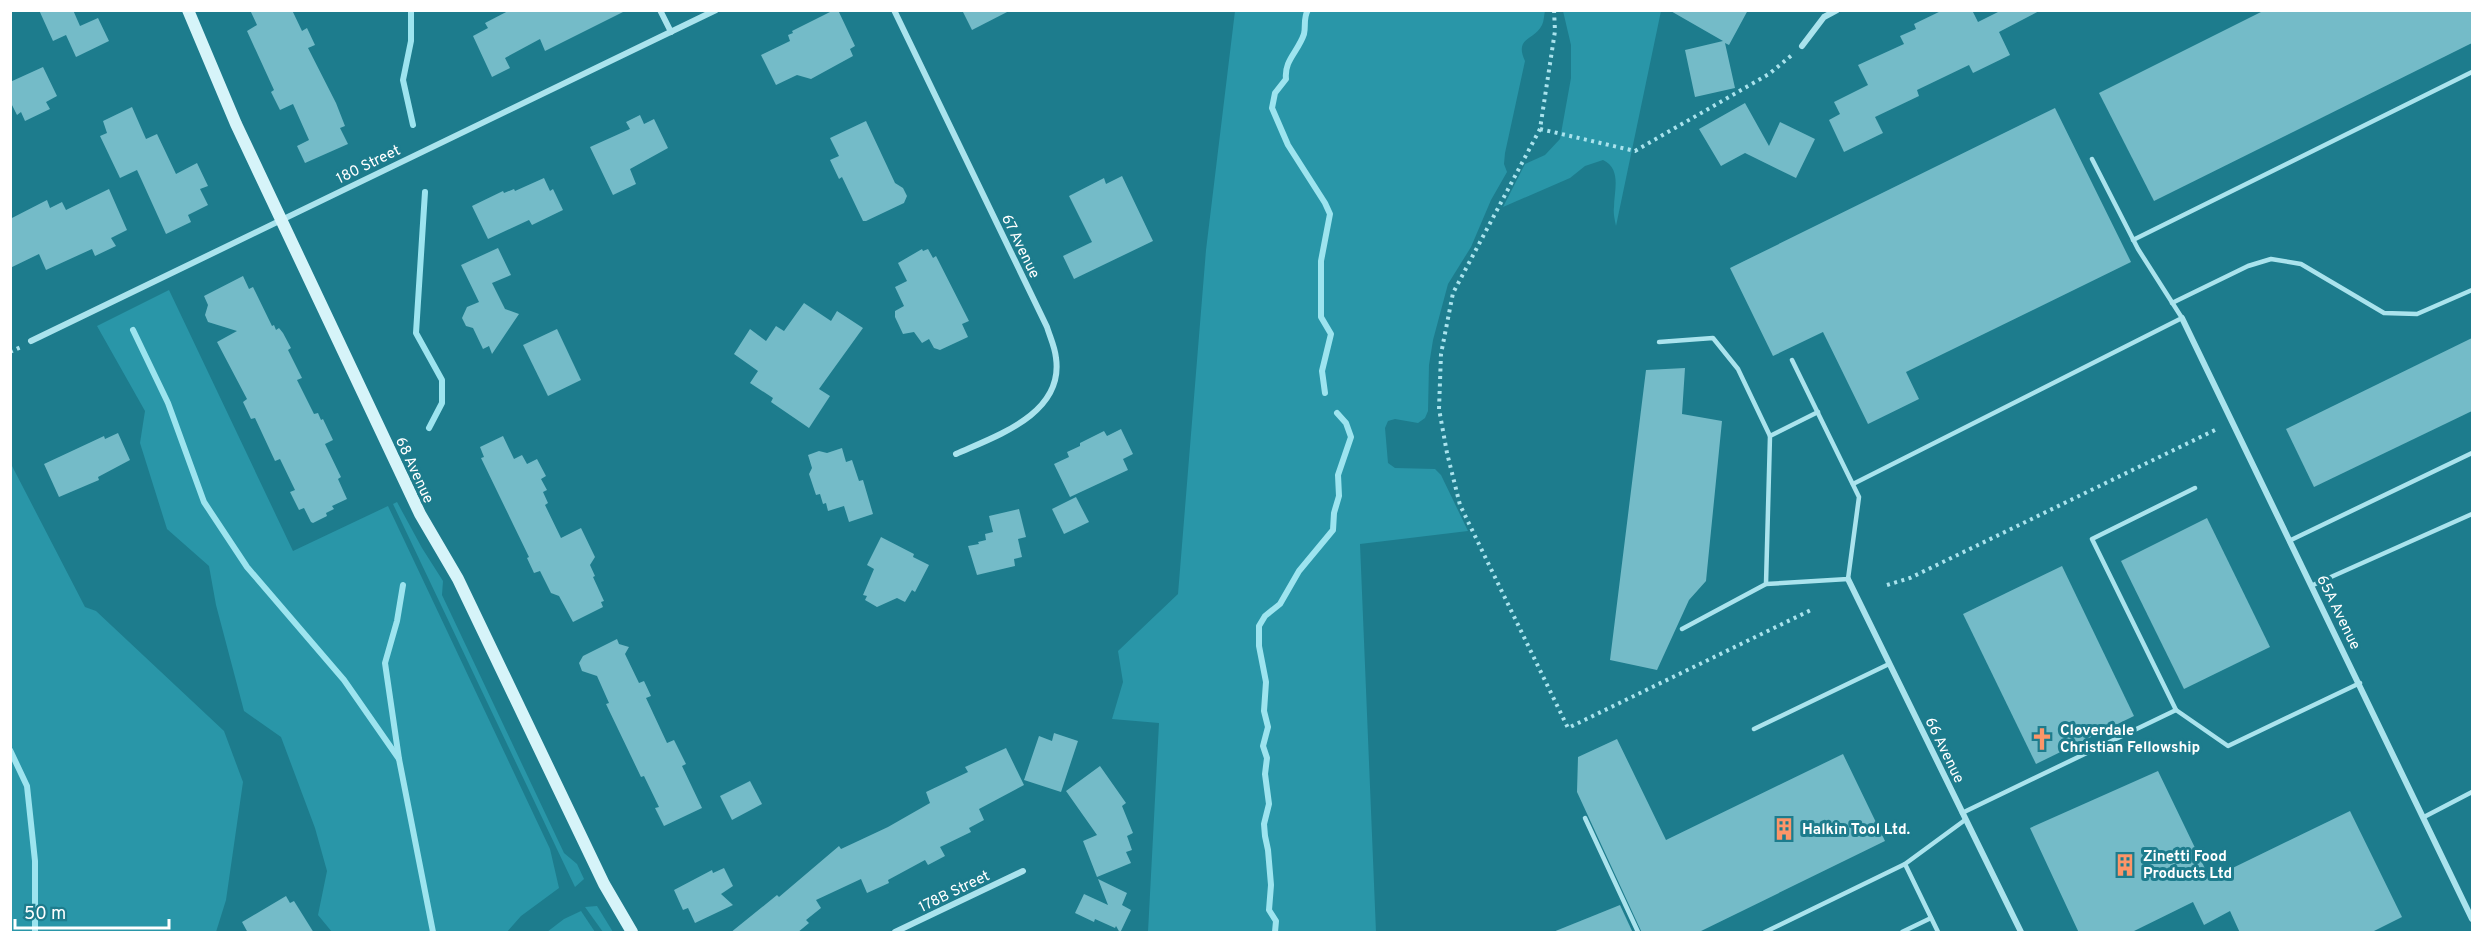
<svg xmlns="http://www.w3.org/2000/svg" width="2483" height="943" viewBox="0 0 2483 943" font-family="Overpass,sans-serif">
	<style>
		.green { fill: #2996a8 }
		.lines { fill: none; stroke-linecap: round; stroke-linejoin: round }
		.stream { stroke: #9de4ef; stroke-width: 6 }
		.building { fill: #74bbc8 }
		.path { stroke: #aae3ed; stroke-width: 4; stroke-dasharray: 3 4.5; stroke-linecap: butt }
		.lane { stroke: #aae3ed; stroke-width: 4.5 }
		.street { stroke: #aae3ed; stroke-width: 6 }
		.secondary { stroke: #d6f4f9; stroke-width: 12 }
		.labels { text-anchor: middle; stroke-width: 6; stroke-linejoin: round; paint-order: stroke }
		.street-label { font-size: 15px; fill: #fff; stroke: #1d7c8d }
		.poi-label { font-size: 15px; font-weight: bold; fill: #fff; stroke: #1d7c8d; text-anchor: start }
	</style>
	<rect width="100%" height="100%" fill="#1d7c8d"/>
	<g class="green">
		<path d="M1235 11H1545C1544 15 1544 21 1542 25 1534 41 1514 37 1525 61L1505 153 1504 164 1507 172 1491 200 1471 247 1448 284 1433 340 1429 365 1428 411 1425 418 1418 423 1395 419 1388 421 1385 428 1388 463 1395 468 1435 469 1441 475 1468 531 1360 544 1376 932H1148L1159 723 1112 719 1123 682 1118 651 1178 594 1206 250Z"/>
		<path d="M1563 11H1661L1616 226C1615 220 1613 214 1614 207 1614 191 1622 169 1603 160L1585 166 1570 178 1503 207 1525 164 1545 155 1560 139 1571 78V45Z"/>
		<path d="M169 290 293 551 388 506 550 849 559 888 521 916 507 932H332L318 915 327 871 315 828 281 737 244 711 216 605 209 566 167 529 140 443 145 411 97 326Z"/>
		<path d="M11 464 85 607 96 611 224 731 243 782 226 900 216 932H11Z"/>
		<path d="M397 502 422 548 443 581 442 595 564 853 577 864 584 879 575 887 393 504Z"/>
		<path d="M597 906 613 932H603L585 907Z"/>
		<path d="M581 911 595 932H547L564 919Z"/>
	</g>
	<g class="lines">
		<g class="stream">
			<path d="M411 10V41L403 80 413 125"/>
			<path d="M1308 10C1303 18 1306 26 1304 34 1298 52 1284 60 1286 79L1275 93 1272 108 1288 145 1325 203 1330 214 1321 261V317L1331 334 1322 371 1325 393"/>
			<path d="M425 192 416 333 442 380V403L429 428"/>
			<path d="M133 330 168 403 204 502 247 567 344 680 399 759"/>
			<path d="M403 585 397 621 385 663 399 759 433 932"/>
			<path d="M10 750 27 786 35 861V932"/>
			<path d="M1275 932 1276 921 1269 910 1271 885 1268 850 1265 836 1264 824 1269 804 1265 774 1267 758 1263 746 1268 727 1264 711 1266 682 1259 646V626L1265 616 1280 604 1299 571 1333 530 1334 513 1339 496 1338 475 1351 437 1346 423 1337 413"/>
		</g>
	</g>
	<g class="building">
		<path d="M39 10H73L80 26 98 18 109 41 76 57 66 35 53 41Z"/>
		<path d="M250 10H292L302 31 307 28 315 45 308 48 336 103 345 126 340 128 348 144 305 163 297 146 309 140 293 104 280 110 271 92 274 90 247 31 257 25Z"/>
		<path d="M510 10H627L545 51 540 39 505 58 510 68 492 77 473 36 488 28 485 23Z"/>
		<path d="M834 10H838L855 46 850 49 853 56 811 79 797 75 776 85 761 55 790 41 788 35 793 33 792 31Z"/>
		<path d="M962 10H1011L972 30Z"/>
		<path d="M1669 10H1748L1729 45 1725 43 1735 88 1695 97 1685 50 1723 41Z"/>
		<path d="M1943 10H1972L1978 22 2002 10H2041L1999 32 2010 55 1973 73 1969 65 1917 90 1919 96 1875 117 1883 133 1844 152 1829 120 1840 114 1834 102 1868 85 1858 65 1904 44 1900 36 1916 29 1914 24Z"/>
		<path d="M2265 10H2472V43L2154 201 2099 93Z"/>
		<path d="M43 67 57 96 46 102 50 109 25 121 21 112 17 115 10 101V82Z"/>
		<path d="M1745 103 1769 146 1780 122 1815 139 1796 178 1745 153 1721 166 1699 129Z"/>
		<path d="M132 107 146 139 157 134 176 174 197 163 208 186 200 189 208 205 188 215 191 222 166 234 137 170 120 178 100 136 107 133 103 121Z"/>
		<path d="M2055 108 2131 262 1906 372 1919 399 1868 424 1823 332 1773 356 1730 268Z"/>
		<path d="M640 115 644 124 654 119 668 148 630 169 636 184 613 195 590 147 630 129 626 122Z"/>
		<path d="M866 121 895 183 903 188 907 196 904 203 866 221H863L842 177 839 179 830 160 839 156 830 138Z"/>
		<path d="M1122 176 1153 241 1074 279 1063 256 1092 242 1069 196 1104 178 1106 184Z"/>
		<path d="M544 178 550 191 553 189 563 210 532 225 529 220 488 239 472 206 503 191 504 193 514 189 515 191Z"/>
		<path d="M109 189 127 230 111 238 116 246 95 256 92 249 46 270 39 254 10 268V219L47 200 50 208 62 202 66 210Z"/>
		<path d="M498 248 511 275 492 283 505 309 519 314 492 354 489 346 483 349 473 328 466 326 462 318 467 307 479 302 461 265Z"/>
		<path d="M922 249 923 251 928 249 933 258 936 256 969 321 962 324 968 337 940 350 934 348 929 339 922 343 914 332 903 334 895 317V311L904 306 895 287 907 281 898 263Z"/>
		<path d="M243 276 249 289 253 287 272 326 274 325 276 330 279 328 283 333 291 348 288 350 302 378 297 380 314 414 318 413 321 420 323 419 333 440 325 444 341 477 338 479 347 499 332 506 334 509 326 513 327 516 313 523 311 522 304 508 299 510 290 492 295 490 280 459 275 461 255 418 251 419 243 402 247 399 217 342 237 331 208 322 205 315 208 305 204 296Z"/>
		<path d="M804 303 831 321 837 311 863 328 819 389 830 396 809 428 771 402 773 398 750 383 758 371 734 354 750 329 766 341 776 326 784 331Z"/>
		<path d="M557 329 581 380 548 396 523 345Z"/>
		<path d="M2472 338V411L2314 487 2286 429Z"/>
		<path d="M1685 368 1682 414 1722 421 1706 581 1689 600 1657 670 1610 660 1646 370Z"/>
		<path d="M1121 429 1133 454 1123 459 1128 470 1070 497 1054 464 1069 457 1067 452 1080 446V443L1104 431 1107 436Z"/>
		<path d="M118 433 130 460 98 477 99 480 59 497 44 464 104 436 105 439Z"/>
		<path d="M503 436 514 459 522 455 527 464 537 459 546 476 541 479 547 490 543 492 548 503 545 505 561 538 581 528 595 557 590 565 595 576 593 577 604 601 601 602 603 607 573 622 559 596 551 593 540 571 534 573 527 558 529 557 481 458 484 457 480 447Z"/>
		<path d="M842 448 846 462 852 460 859 481 863 480 873 514 849 522 844 506 828 511 826 503 823 504 820 494 816 495 809 474 812 468 808 455 819 451 827 453Z"/>
		<path d="M1076 497 1089 522 1064 534 1052 509Z"/>
		<path d="M1019 509 1026 537 1018 539 1022 557 1014 559 1015 566 977 575 968 546 979 544 978 542 986 540 985 534 993 532 989 516Z"/>
		<path d="M2207 518 2270 647 2184 689 2121 561Z"/>
		<path d="M881 537 914 554 913 557 929 565 915 592 912 590 905 602 897 598 877 607 865 600 867 596 863 595 874 569 867 565Z"/>
		<path d="M2062 566 2134 716 2036 764 1963 614Z"/>
		<path d="M617 639 619 644 629 647 625 654 639 683 644 681 651 696 646 698 667 743 674 740 686 764 682 766 702 808 664 826 655 808 659 807 644 776 641 777 606 704 609 703 597 676 582 671 579 663 583 656Z"/>
		<path d="M1054 733 1078 741 1061 792 1024 780 1039 736 1052 741Z"/>
		<path d="M1617 739 1666 840 1843 754 1885 841 1697 933H1642L1577 792 1578 757Z"/>
		<path d="M1006 748 1024 785 979 809 984 820 969 828 971 832 940 847 945 856 928 865 925 860 888 880 889 883 867 893 861 879 816 900 821 908 806 920 809 923 797 933H730L777 895 779 897 839 846 841 849 888 827 930 803 926 792 968 772 965 767Z"/>
		<path d="M1100 766 1126 803 1122 806 1133 833 1127 836 1132 850 1126 852 1131 863 1097 877 1083 841 1097 835 1066 791Z"/>
		<path d="M2158 771 2210 879 2350 811 2402 917 2370 933H2240L2230 911 2204 925 2193 902 2130 933H2079L2030 828Z"/>
		<path d="M750 781 762 804 732 820 720 796Z"/>
		<path d="M724 868 733 886 721 894 733 905 695 923 688 908 683 910 674 890 712 870 713 873Z"/>
		<path d="M1098 879 1127 893 1122 905 1131 910 1120 933 1116 926 1115 928 1095 919 1094 922 1075 913 1084 894 1108 905Z"/>
		<path d="M286 896 290 903 294 901 314 933H248L242 922Z"/>
		<path d="M1620 905 1633 933H1553V932Z"/>
	</g>
	<g class="lines">
		<g class="path">
			<path d="M1554 10 1555 31 1540 129 1453 293 1441 354 1439 409 1447 453 1460 505 1568 728 1813 609"/>
			<path d="M1540 129 1635 151 1769 74 1792 55"/>
			<path d="M10 352 21 347"/>
			<path d="M1887 585 1910 578 2215 430"/>
		</g>
		<g class="lane">
			<path d="M2133 240 2472 72"/>
			<path d="M2172 303 2248 266 2271 259 2301 264 2384 313 2417 314 2472 290"/>
			<path d="M1659 342 1713 338 1738 369 1770 436"/>
			<path d="M1853 484 2182 318 2138 249 2092 159"/>
			<path d="M2291 540 2472 453"/>
			<path d="M1766 584 1770 436 1818 412"/>
			<path d="M2313 585 2472 514"/>
			<path d="M1682 629 1766 584 1848 579 1859 497 1792 360"/>
			<path d="M2176 710 2092 539 2195 488"/>
			<path d="M1754 729 1889 664"/>
			<path d="M1962 813 2176 710 2228 746 2360 683"/>
			<path d="M2424 817 2472 792"/>
			<path d="M1585 818 1638 932"/>
			<path d="M1905 864 1938 932"/>
			<path d="M1765 932 1905 864 1965 820"/>
			<path d="M1902 932 1931 918"/>
		</g>
		<g class="street">
			<path d="M660 10 671 32"/>
			<path d="M894 10 1047 327C1050 337 1055 347 1056 358 1064 414 996 436 956 454"/>
			<path d="M1802 46 1824 17 1837 10"/>
			<path d="M2182 318 2472 919"/>
			<path d="M31 341 716 10"/>
			<path d="M1848 579 2021 932"/>
			<path d="M895 932 1023 871"/>
		</g>
		<path class="secondary" d="M188 10 236 124 420 514 458 579 604 884 632 932"/>
	</g>
	<defs>
		<g id="church-bare" transform="scale(1.8)"><path d="M-1.2-6h2.4v3.5h3.3v2.4h-3.3V6h-2.4V-.1h-3.3v-2.4h3.3Z" fill="#fd9568" stroke="#1d7c8d" stroke-width="2.5" paint-order="stroke"/></g>
		<g id="building-bare" transform="scale(1.8)"><path d="M-4-6H4V6H1V3H-1V6H-4ZM-2.5-4.3h1.7v1.8h-1.7ZM.8-4.3h1.7v1.8H.8ZM-2.5-1h1.7V.8h-1.7ZM.8-1h1.7V.8H.8Z" fill="#fd9568" stroke="#1d7c8d" stroke-width="2.5" paint-order="stroke"/></g>
	</defs>
	<g fill-rule="evenodd">
		<use href="#church-bare" x="2042" y="739"/>
		<use href="#building-bare" x="1784" y="829"/>
		<use href="#building-bare" x="2125" y="865"/>
	</g>
	<g class="labels">
		<g class="street-label">
			<text transform="translate(368 164) rotate(-26)" y="5">180 Street</text>
			<text transform="translate(1021 246) rotate(64)" y="5">67 Avenue</text>
			<text transform="translate(415 470) rotate(65)" y="5">68 Avenue</text>
			<text transform="translate(2339 612) rotate(64)" y="5">65A Avenue</text>
			<text transform="translate(1945 750) rotate(64)" y="5">66 Avenue</text>
			<text transform="translate(954 891) rotate(-26)" y="5">178B Street</text>
		</g>
		<g class="poi-label">
			<text x="2060" y="735">Cloverdale<tspan x="2060" dy="17">Christian Fellowship</tspan></text>
			<text x="1802" y="834">Halkin Tool Ltd.</text>
			<text x="2143" y="861">Zinetti Food<tspan x="2143" dy="17">Products Ltd</tspan></text>
		</g>
	</g>
	<rect width="2483" height="943" fill="none" stroke="#ffffff" stroke-width="24"/>
	<path d="M15 919v9h154v-9" fill="none" stroke="#ffffff" stroke-width="3"/>
	<text x="24" y="919" font-size="18" fill="#ffffff" stroke="#1d7c8d" stroke-width="4.5" paint-order="stroke">50 m</text>
</svg>
